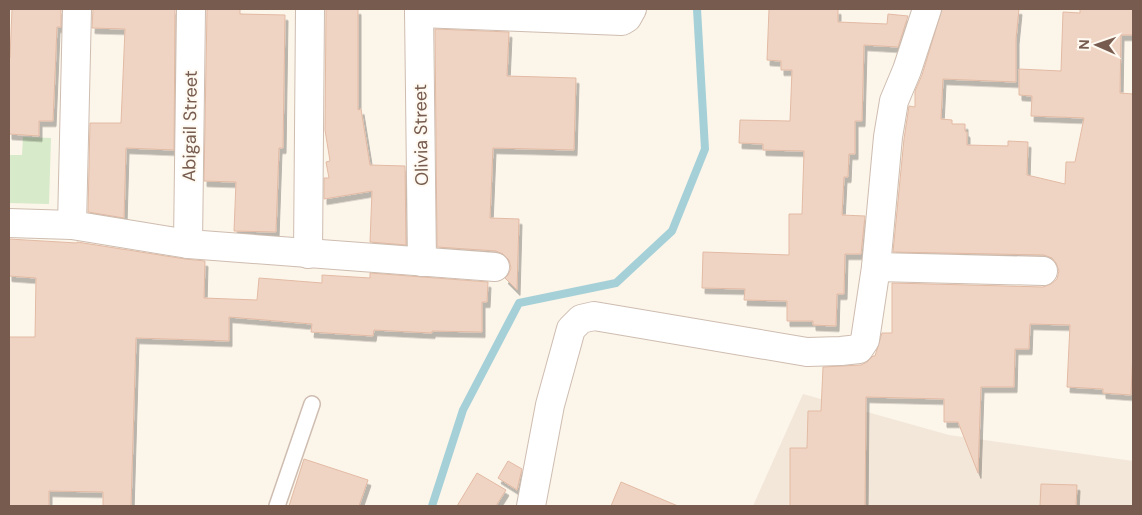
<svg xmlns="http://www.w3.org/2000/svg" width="1142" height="515" viewBox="0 0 1142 515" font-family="'DM Sans',sans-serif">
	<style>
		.residential { fill: #f3e7d9 }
		.green { fill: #d7eac9 }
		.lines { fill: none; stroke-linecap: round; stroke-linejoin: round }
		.stream { stroke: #a5d0d7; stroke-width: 8 }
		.building { fill: #f0d4c3; stroke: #e2baa4; filter: url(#shadow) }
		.service-casing { stroke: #cebdb0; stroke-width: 18 }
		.minor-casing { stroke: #cebdb0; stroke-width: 30 }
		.service { stroke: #fff; stroke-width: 15 }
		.minor { stroke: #fff; stroke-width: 28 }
		.labels { text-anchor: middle; stroke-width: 4; stroke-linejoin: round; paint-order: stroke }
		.street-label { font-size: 18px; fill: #765b4e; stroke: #fef9f1 }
	</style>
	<defs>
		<filter id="shadow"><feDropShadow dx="3" dy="5.5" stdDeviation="0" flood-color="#0004"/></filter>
	</defs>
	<rect width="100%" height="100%" fill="#fcf5ea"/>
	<path class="residential" d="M803 394 949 435 1133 461V506H753Z"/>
	<path class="green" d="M23 137 51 138 49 204 9 203V155H22Z"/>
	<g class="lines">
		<path class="stream" d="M432 506 463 410 519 303 616 283 672 231 705 149 697 9"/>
	</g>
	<g class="building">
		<path d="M12 9H61V27H57L53 121H39V136L9 134V58H10Z"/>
		<path d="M93 9H175L174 150 126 148 124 218 88 212 90 123H121L125 29 92 28Z"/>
		<path d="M207 9H240V14L285 15 283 148H279L276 232 234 231 236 182 204 181Z"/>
		<path d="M326 9H358V110L361 109 370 165 405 166 406 245 370 242 372 191 324 199V178H329L326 162 330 161 325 130Z"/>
		<path d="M769 9H838V22L887 24 888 14 908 16 898 47 864 45 862 121H855V154H849L848 177H844L842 215 865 216 861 254H845L844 294H837L836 326 813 325V321H787V301L744 300 745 289 702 288 703 252 789 255V214H802L804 151 763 150V144L739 143 740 120 790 121 792 70H781V61L767 60Z"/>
		<path d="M942 9H1019L1016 39V82L943 79 941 119 952 120V124H965V131L967 132V145L1008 146V141L1028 142 1027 175 1065 184 1066 162H1075L1084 118 1031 116 1032 96 1019 95V69L1061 71 1063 12 1080 13V9H1133V35H1121L1120 93 1133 94V351L1131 395 1103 393V389L1067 387 1070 325 1030 324 1029 349H1015L1014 387H981L978 473 958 422H944V399L866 397 865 506H790V448H807L808 411H821L823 367 861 365 867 362 873 356H875L882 333H892V283L1043 287 1051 284 1057 279 1059 271 1056 263 1052 258 1044 255 893 252 904 139 909 106 915 107V91L922 75Z"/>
		<path d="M435 29 509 32 507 76 576 78 574 150 493 148 490 218 519 219 517 290 505 278 508 275 511 268 509 260 503 254 496 251 437 247Z"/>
		<path d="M9 239 77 243V242L185 259 205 261 204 298 257 300 259 278 322 283V275L370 278V273L488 282 487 302H482V332L432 331V333L374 330 373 336 311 332 312 324 229 317V341L136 338 131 506H103V492L49 491V506H9V337H35L36 278 9 276Z"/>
		<path d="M304 459 368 480 359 506H289Z"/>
		<path d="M508 461 522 469 517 490 498 478Z"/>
		<path d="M477 473 506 490 496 506H457Z"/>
		<path d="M621 482 678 506H611Z"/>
		<path d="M1041 484 1077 485 1076 506H1040Z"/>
	</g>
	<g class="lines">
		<g class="service-casing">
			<path id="service" d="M277 506 312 404"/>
		</g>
		<g class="minor-casing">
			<g id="minor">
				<path d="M419 9 422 262"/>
				<path d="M419 13 622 21 627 18 632 9"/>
				<path d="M9 223 72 225 188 244 495 267"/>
				<path d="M72 225 77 9"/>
				<path d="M188 244 191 9"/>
				<path d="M308 254 310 9"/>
				<path d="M876 267 1043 271"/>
				<path d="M531 506 550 405 571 329 581 319 594 316 807 352 841 351 859 349 865 340 876 267 888 137 894 101 907 70 927 9"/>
			</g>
		</g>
		<use href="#service" class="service"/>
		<use href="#minor" class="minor"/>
	</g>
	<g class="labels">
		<g class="street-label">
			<text transform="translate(190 126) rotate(-89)" y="6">Abigail Street</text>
			<text transform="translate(421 135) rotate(-91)" y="6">Olivia Street</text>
		</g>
	</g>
	<rect width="1142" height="515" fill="none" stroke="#765b4e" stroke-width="20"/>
	<g transform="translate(1097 45) rotate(272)" stroke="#fef9f1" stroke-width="4" paint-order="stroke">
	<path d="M0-4L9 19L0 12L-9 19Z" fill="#765b4e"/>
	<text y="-8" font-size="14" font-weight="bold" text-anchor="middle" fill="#765b4e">N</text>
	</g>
</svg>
